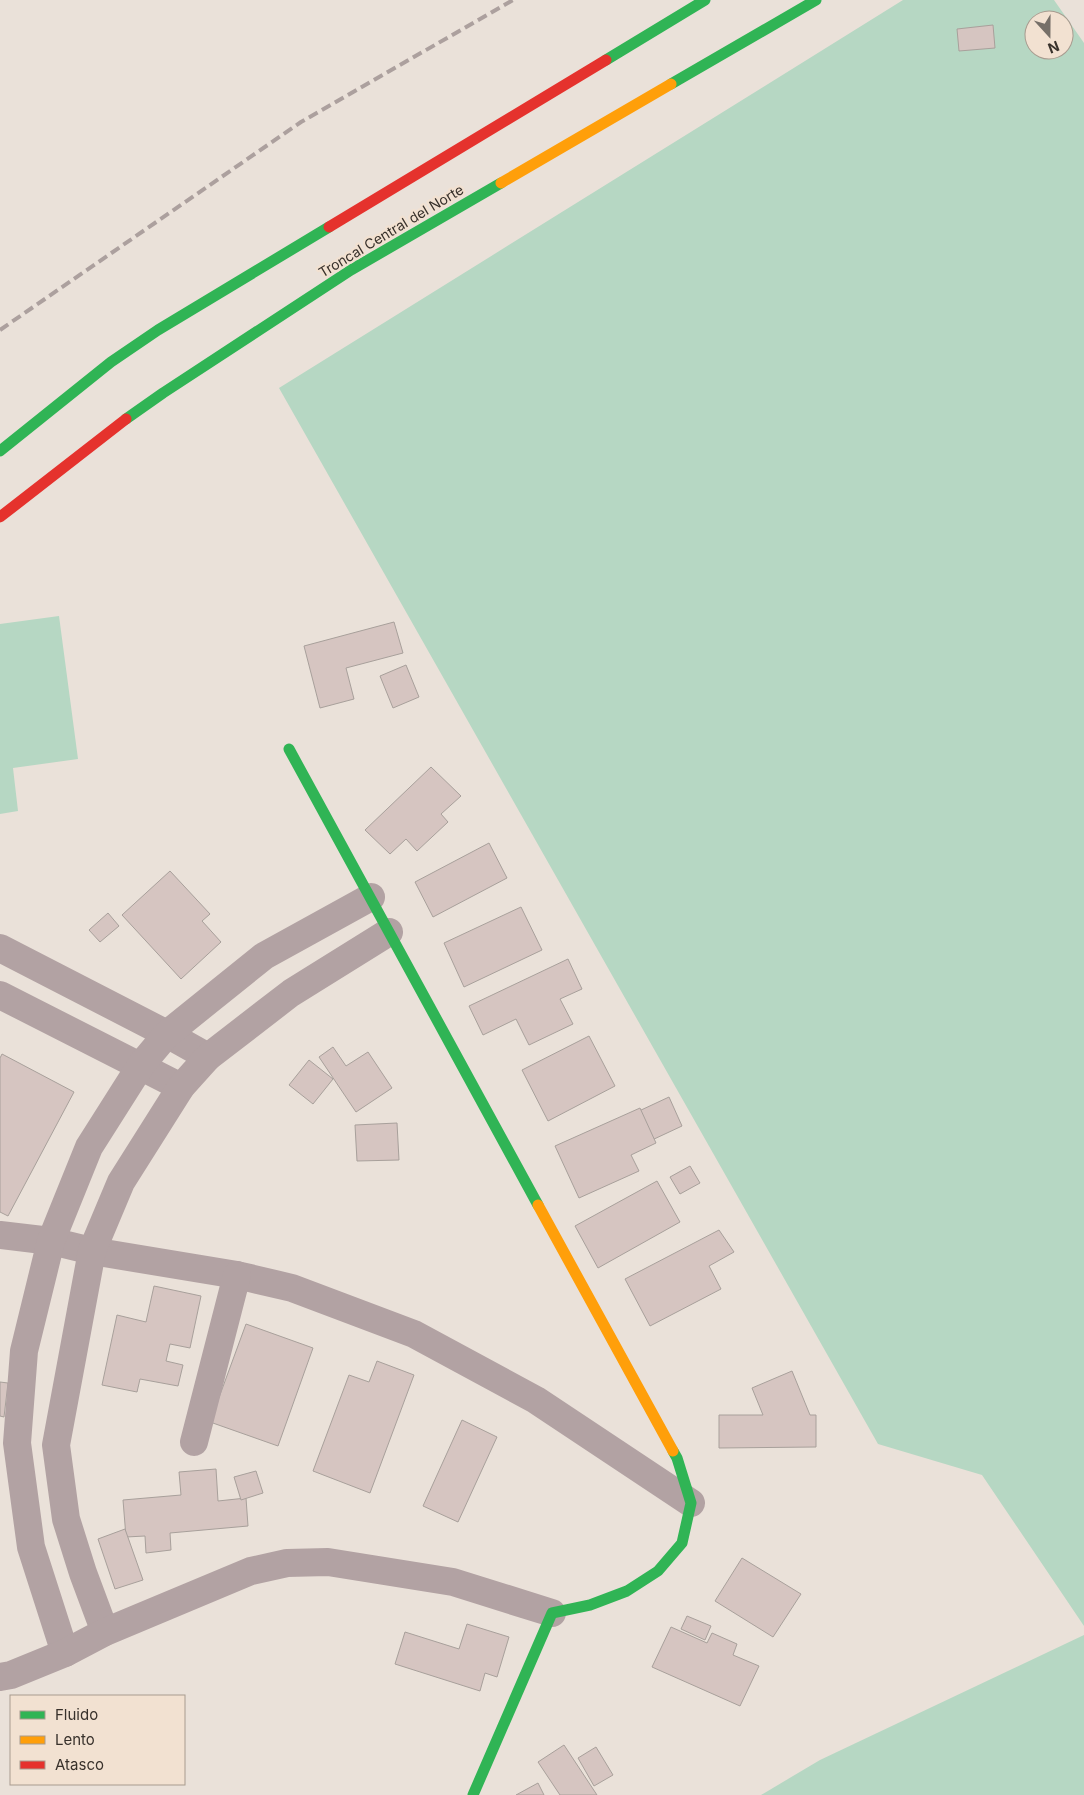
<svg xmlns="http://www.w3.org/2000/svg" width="1084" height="1795" viewBox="0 0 1084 1795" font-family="Inter,sans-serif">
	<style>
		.green { fill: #b6d7c3; fill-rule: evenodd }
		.building { fill: #d6c5c1; stroke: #a8a09b }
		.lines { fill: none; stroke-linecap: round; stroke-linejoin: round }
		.street { stroke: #b2a2a3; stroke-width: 28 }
		.fast { stroke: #30b455; stroke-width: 11 }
		.slow { stroke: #ff9f0a; stroke-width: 11 }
		.jam { stroke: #e5322d; stroke-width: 11 }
		.rail { stroke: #aca09e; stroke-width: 4; stroke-dasharray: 10 5; stroke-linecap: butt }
		.labels { text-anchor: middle; stroke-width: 4.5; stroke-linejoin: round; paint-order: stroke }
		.street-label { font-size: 14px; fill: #38312b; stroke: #f2e1d1 }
	</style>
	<rect width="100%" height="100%" fill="#eae1d9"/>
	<g class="green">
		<path d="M903 0H1054L1084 43V1626L982 1475 878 1444 279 388ZM1034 20H1064V50H1034Z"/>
		<path d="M59 616 78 759 13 768 18 811 0 814V624Z"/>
		<path d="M1084 1635V1795H761L820 1760Z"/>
	</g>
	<g class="building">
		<path d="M993 25 995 48 959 51 957 29Z"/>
		<path d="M394 622 403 653 346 668 354 699 320 708 304 646Z"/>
		<path d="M406 665 419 697 393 708 380 676Z"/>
		<path d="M431 767 461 796 441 814 448 822 417 851 406 839 390 854 365 830Z"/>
		<path d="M489 843 507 878 433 917 415 882Z"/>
		<path d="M170 871 210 914 202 921 221 942 181 979 122 915Z"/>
		<path d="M521 907 542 950 464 987 444 943Z"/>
		<path d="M108 913 119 926 100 942 89 930Z"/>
		<path d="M568 959 582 989 560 999 573 1024 529 1045 516 1019 483 1035 469 1006Z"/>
		<path d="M589 1036 615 1086 548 1121 522 1070Z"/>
		<path d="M333 1047 346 1066 368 1052 392 1088 356 1112 319 1057Z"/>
		<path d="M2 1054 74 1092 8 1216 0 1212V1058Z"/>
		<path d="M309 1060 333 1079 313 1104 289 1085Z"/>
		<path d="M669 1097 682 1126 652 1140 639 1111Z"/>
		<path d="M640 1108 656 1143 631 1155 639 1171 579 1198 555 1146Z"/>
		<path d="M397 1123 399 1160 357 1161 355 1125Z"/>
		<path d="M690 1166 700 1183 680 1194 670 1177Z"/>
		<path d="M657 1181 680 1222 598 1268 575 1226Z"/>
		<path d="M719 1230 734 1252 709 1266 721 1289 650 1326 625 1279Z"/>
		<path d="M154 1286 201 1296 190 1348 170 1344 166 1361 183 1365 178 1386 140 1379 137 1392 102 1385 117 1315 146 1322Z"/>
		<path d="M246 1324 313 1348 278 1446 210 1422Z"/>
		<path d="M377 1361 414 1375 370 1493 313 1471 349 1375 369 1382Z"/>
		<path d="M792 1371 810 1415H816V1447L719 1448V1415H763L752 1388Z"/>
		<path d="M0 1382 8 1383 4 1417 0 1416Z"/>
		<path d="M462 1420 497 1437 458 1522 423 1506Z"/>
		<path d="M216 1469 218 1501 246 1498 248 1526 170 1533 171 1550 146 1553 145 1536 126 1537 123 1500 181 1495 179 1472Z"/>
		<path d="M256 1471 263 1493 241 1500 234 1477Z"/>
		<path d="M125 1529 143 1580 115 1589 98 1539Z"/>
		<path d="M742 1558 801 1594 773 1637 715 1601Z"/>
		<path d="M687 1616 711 1626 705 1640 681 1629Z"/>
		<path d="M467 1624 509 1637 497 1677 485 1673 480 1691 395 1664 405 1632 459 1649Z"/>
		<path d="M671 1627 707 1643 712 1633 737 1644 733 1655 759 1666 740 1706 652 1667Z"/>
		<path d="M564 1745 597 1795H560L538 1762Z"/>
		<path d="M596 1747 613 1775 594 1786 578 1758Z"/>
		<path d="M538 1783 544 1795H516Z"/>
	</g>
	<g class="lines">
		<g class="street">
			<path d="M0 948 167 1034 208 1057"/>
			<path d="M0 995 181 1087"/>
			<path d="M0 1235 51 1241 92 1251 237 1275 292 1288 414 1334 536 1400 691 1503"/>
			<path d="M194 1442 237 1275"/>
			<path d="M105 1632 83 1573 66 1519 56 1445 92 1251 121 1182 181 1087 208 1057 291 993 389 932"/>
			<path d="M65 1653 31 1547 17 1443 24 1351 51 1241 89 1147 141 1065 167 1034 264 956 371 897"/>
			<path d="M0 1677 11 1675 65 1653 105 1632 251 1571 287 1563 328 1562 453 1582 552 1613"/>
		</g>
		<g class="fast">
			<path d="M606 60 705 0"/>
			<path d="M671 84 816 0"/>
			<path d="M126 419 163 393 351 270 501 183"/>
			<path d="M0 451 111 362 158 330 329 227"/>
			<path d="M289 749 538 1205"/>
			<path d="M473 1795 552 1613 590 1605 627 1591 658 1571 682 1543 691 1503 677 1458 673 1451"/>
		</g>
		<g class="slow">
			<path d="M501 183 671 84"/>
			<path d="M538 1205 673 1451"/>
		</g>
		<g class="jam">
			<path d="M329 227 606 60"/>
			<path d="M0 517 126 419"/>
		</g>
		<path class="rail" d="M0 330 301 122 513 0"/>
	</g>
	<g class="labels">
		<g class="street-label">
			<text transform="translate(391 231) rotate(-31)" y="5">Troncal Central del Norte</text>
		</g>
	</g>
	<rect x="10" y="1695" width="175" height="90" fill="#f2e1d1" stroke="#a89b8f"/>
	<rect x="20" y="1711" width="25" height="8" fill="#30b455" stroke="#a89b8f"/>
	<text x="55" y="1720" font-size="15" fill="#38312b">Fluido</text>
	<rect x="20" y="1736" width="25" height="8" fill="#ff9f0a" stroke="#a89b8f"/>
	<text x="55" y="1745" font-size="15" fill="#38312b">Lento</text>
	<rect x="20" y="1761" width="25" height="8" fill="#e5322d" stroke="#a89b8f"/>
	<text x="55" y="1770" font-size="15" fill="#38312b">Atasco</text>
	<g transform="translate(1049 35) rotate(159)"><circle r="24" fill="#f2e1d1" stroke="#a89b8f"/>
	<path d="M0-4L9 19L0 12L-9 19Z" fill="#766f68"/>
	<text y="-8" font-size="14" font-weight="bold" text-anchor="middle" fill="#38312b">N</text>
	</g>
</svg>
